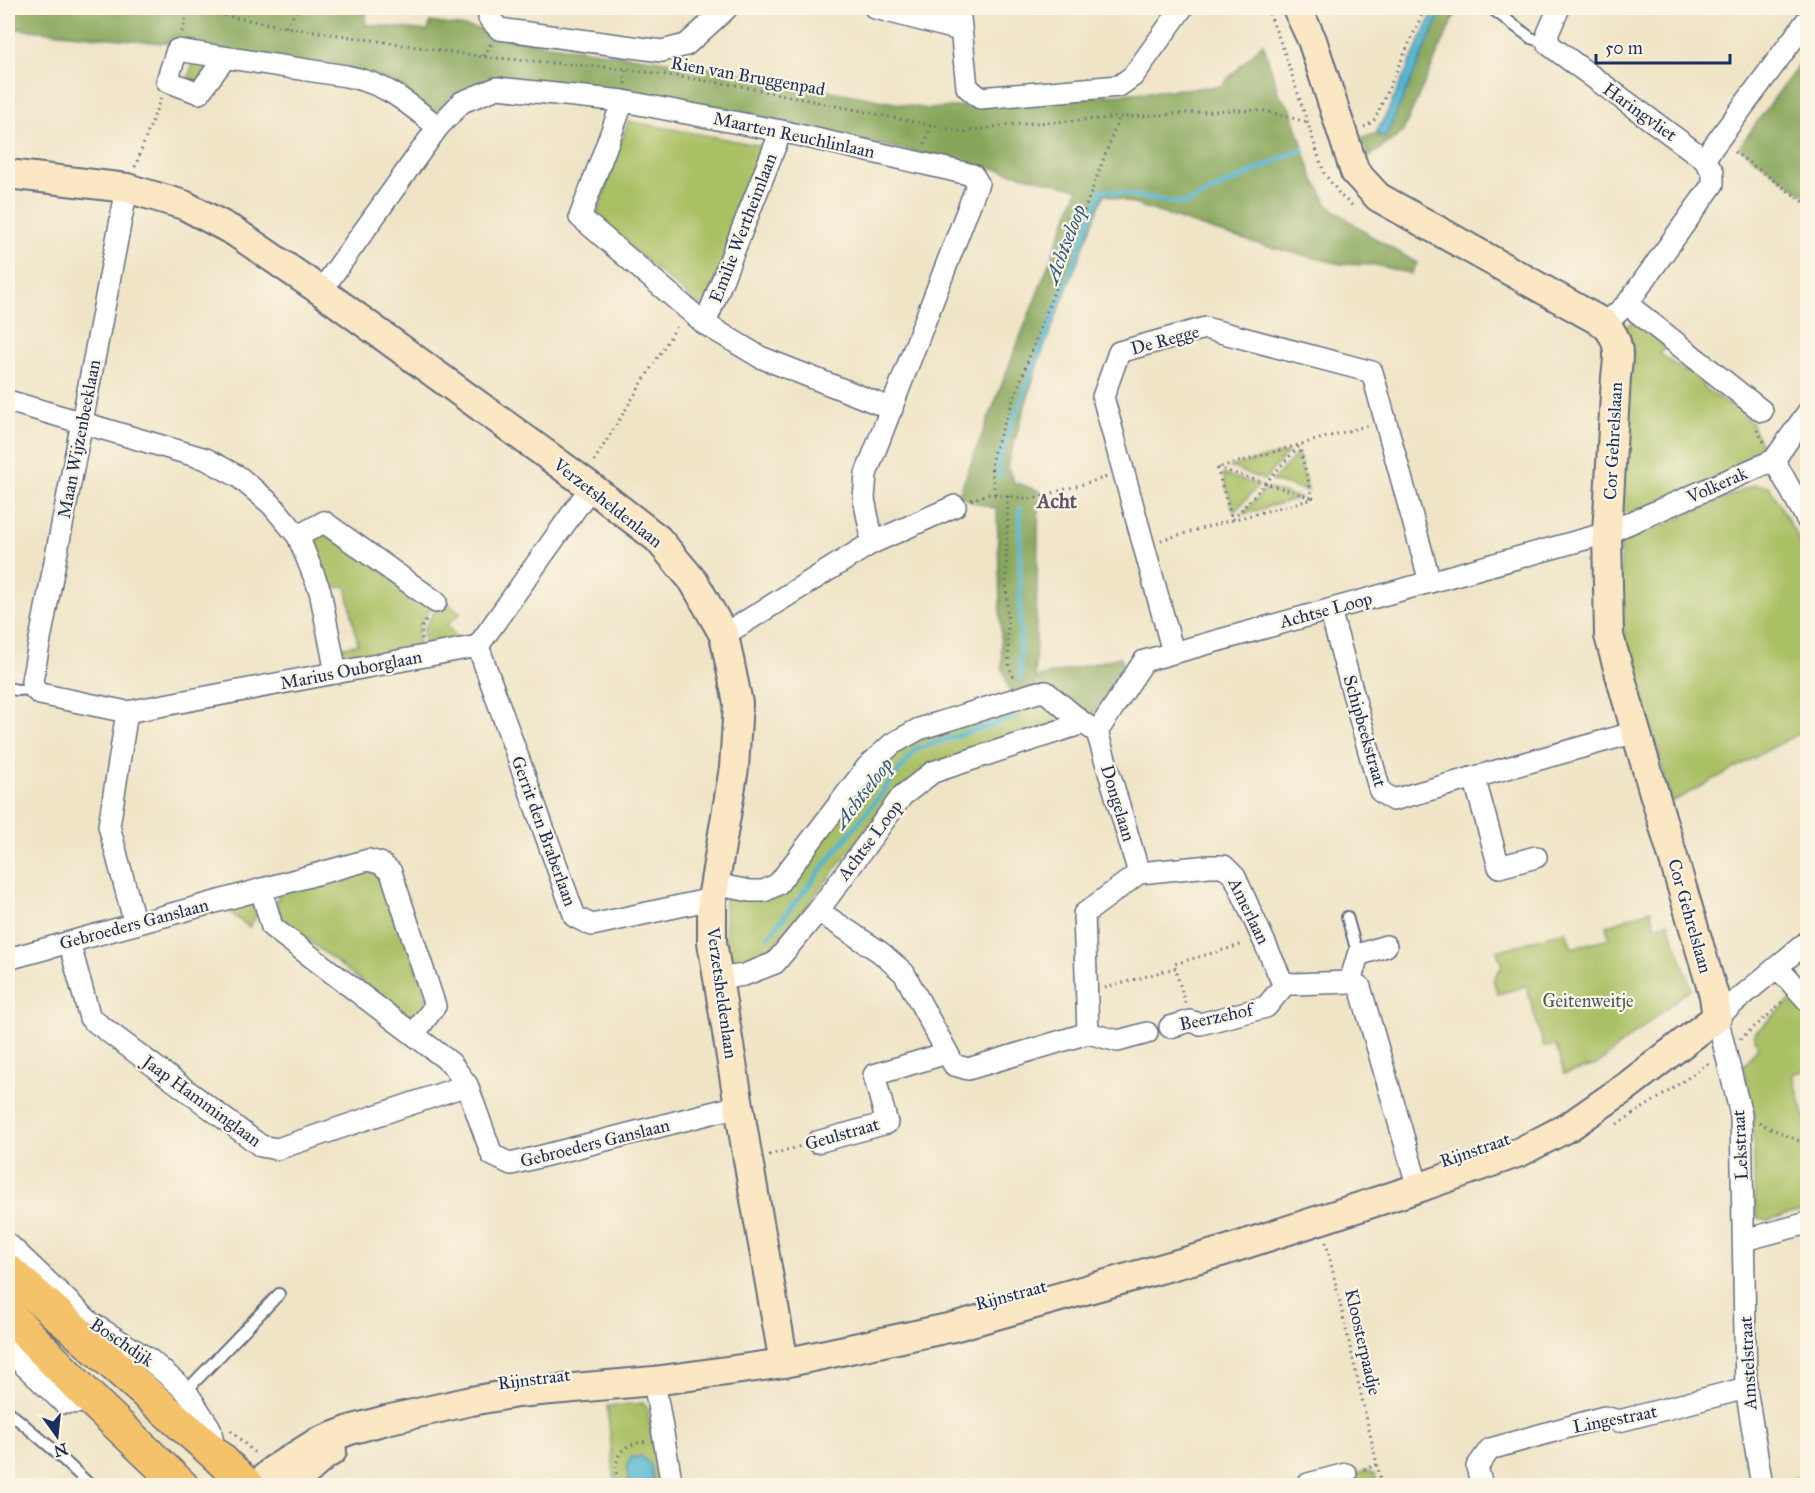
<svg xmlns="http://www.w3.org/2000/svg" width="1815" height="1493" viewBox="0 0 1815 1493" font-family="'IM FELL Great Primer',serif">
	<style>
		.green { fill: #aac065; stroke: #627862; stroke-width: 1.5 }
		.forest { fill: #87a65a; stroke: #516a5c; stroke-width: 1.5 }
		.water { fill: #52b5d1; stroke: #367298; stroke-width: 1.5 }
		.lines { fill: none; stroke-linecap: round; stroke-linejoin: round }
		.stream { stroke: #52b5d1; stroke-width: 5 }
		.lane-casing { stroke: #656e82; stroke-width: 14 }
		.street-casing { stroke: #656e82; stroke-width: 24 }
		.secondary-casing { stroke: #656e82; stroke-width: 32 }
		.primary-casing { stroke: #656e82; stroke-width: 36 }
		.path { stroke: #656e82; stroke-width: 3; stroke-dasharray: 1.5 4.5; stroke-linecap: butt }
		.lane { stroke: #fff; stroke-width: 10 }
		.street { stroke: #fff; stroke-width: 21 }
		.secondary { stroke: #fbe7c3; stroke-width: 28 }
		.primary { stroke: #f4c26a; stroke-width: 33 }
		.labels { text-anchor: middle; stroke-width: 4.5; stroke-linejoin: round; paint-order: stroke }
		.street-label { font-size: 18px; fill: #1b2f5e; stroke: #fcf5e5 }
		.park-label { font-size: 18px; fill: #465a60; stroke: #fcf5e5 }
		.water-label { font-size: 20px; font-style: italic; fill: #2c5780; stroke: #fcf5e5 }
		.neighbourhood-label { font-size: 20px; font-weight: bold; fill: #5f576a; stroke: #fcf5e5 }
	</style>
	<rect width="100%" height="100%" fill="#fcf5e5"/>
	<filter id="ink" filterUnits="userSpaceOnUse"><feTurbulence type="fractalNoise" baseFrequency=".0167" numOctaves="2"/><feDisplacementMap in="SourceGraphic" scale="12" xChannelSelector="R" yChannelSelector="G"/><feConvolveMatrix kernelMatrix="1 2 1 2 8 2 1 2 1" color-interpolation-filters="sRGB"/></filter>
	<filter id="wash" filterUnits="userSpaceOnUse"><feTurbulence type="fractalNoise" baseFrequency=".008" numOctaves="4" result="noise"/><feDisplacementMap in="SourceGraphic" scale="24" xChannelSelector="R" yChannelSelector="G"/><feGaussianBlur stdDeviation="1.35" result="paint"/><feColorMatrix in="noise" values="0 0 0 0 0 0 0 0 0 0 0 0 0 0 0 0 0 1.4 0 .05"/><feComposite in="paint" operator="in"/></filter>
	<g filter="url(#wash)">
		<rect width="100%" height="100%" fill="#efe4c6"/>
		<g class="green">
			<path d="M195 64 209 66 201 82 191 80 189 76 192 65Z"/>
			<path d="M628 121 763 146 705 310 596 218Z"/>
			<path d="M1636 320 1667 342 1660 354 1685 372 1693 361 1711 375 1702 386 1728 405 1736 394 1742 398 1741 413 1751 422 1764 451V456L1632 515 1620 510 1622 330Z"/>
			<path d="M1288 452 1264 480 1230 467Z"/>
			<path d="M1298 453 1308 491 1272 481Z"/>
			<path d="M1223 474 1259 485 1234 512Z"/>
			<path d="M1754 485 1769 486 1807 554V729L1672 802 1621 620V544Z"/>
			<path d="M1266 488 1299 498 1243 514Z"/>
			<path d="M328 532 431 607 418 629 419 648 353 662 340 655 339 648 358 644 346 586 326 589 310 544Z"/>
			<path d="M442 600 460 612 459 615 447 625 460 642 425 647 423 630Z"/>
			<path d="M1039 697 1069 718 895 792 810 902 776 942 759 955 742 961 732 959 726 951 725 899 731 893 764 896 872 770 923 733Z"/>
			<path d="M362 869 378 873 388 882 428 1004 416 1017 404 1014 282 920 276 901 281 891Z"/>
			<path d="M249 903 252 904 257 915 249 927 225 909Z"/>
			<path d="M1650 910 1655 926 1668 922 1691 988 1596 1065 1564 1074 1556 1046 1544 1047 1526 986 1498 994 1493 980 1502 966 1497 951 1566 931 1572 948 1609 938 1606 926Z"/>
			<path d="M1794 997 1807 1010V1070L1793 1074 1804 1116H1807V1209L1768 1220 1758 1218 1755 1210 1753 1123 1754 1113 1743 1067 1758 1047 1754 1034Z"/>
			<path d="M643 1403 647 1408 661 1485H615L607 1406Z"/>
			<path d="M1365 1471 1375 1474 1378 1485H1349L1347 1477Z"/>
		</g>
		<g class="forest">
			<path d="M8 8H266L272 9 274 8H367L365 24 428 31 430 22 479 29 491 37 688 64 927 109 1221 86 1263 43 1279 95 1291 109 1312 176 1329 206 1371 236 1417 263 1411 274 1376 265 1340 264 1269 247 1215 231 1104 194 1038 363 1007 466 1014 482 1039 491 1035 678 1121 657 1123 665 1092 716 1010 693 1002 667 997 509C985 505 966 502 959 494L1078 189 993 168 634 94H458L436 113 384 78 173 44 8 28Z"/>
			<path d="M1443 8H1458L1402 133 1369 157 1360 139 1376 133 1385 138Z"/>
			<path d="M1807 53V197L1739 147Z"/>
			<path d="M1807 1476V1485H1774L1773 1484Z"/>
		</g>
		<g class="water">
			<path d="M1435 8H1443L1385 138 1376 133 1387 113Z"/>
			<path d="M641 1456 651 1465 654 1485H629L627 1468 630 1458Z"/>
		</g>
		<g class="lines">
			<g class="stream">
				<path d="M1000 476 998 460 1102 190 1184 204 1302 149"/>
				<path d="M1020 678V509"/>
				<path d="M768 937 916 749 1016 717"/>
			</g>
		</g>
	</g>
	<g filter="url(#ink)">
		<g class="lines">
			<g class="lane-casing">
				<g id="lane">
					<path d="M1491 8 1531 38 1548 44"/>
					<path d="M8 688 17 690 34 689"/>
					<path d="M1347 917 1358 955"/>
					<path d="M186 1391 279 1294"/>
					<path d="M8 1411 49 1446 91 1486"/>
				</g>
			</g>
			<g class="street-casing">
				<g id="street">
					<path d="M490 8 489 18 499 29 662 51 686 45 727 8"/>
					<path d="M875 8 960 30"/>
					<path d="M959 8 967 87 980 98 1119 86 1133 76 1182 8"/>
					<path d="M1559 8 1548 33V44L1704 159 1713 172V184L1627 304 1605 324"/>
					<path d="M225 58 199 93 167 81 177 50 346 76C388 84 406 102 438 127"/>
					<path d="M623 101 580 217 705 324 760 357 892 409"/>
					<path d="M1704 159 1808 19"/>
					<path d="M127 188 32 681 34 689 40 694 127 712 478 646 591 487"/>
					<path d="M321 291 438 127 462 102 497 88 623 101 781 131 973 175 978 183 866 474 864 499 871 533 870 544 724 635"/>
					<path d="M1627 304 1762 411"/>
					<path d="M705 324 781 131"/>
					<path d="M8 401 206 459 239 477 271 504 298 536 320 591 336 673"/>
					<path d="M1774 460 1808 521"/>
					<path d="M298 536 324 522 436 602"/>
					<path d="M870 544 955 506"/>
					<path d="M1330 610 1380 791 1393 800 1636 732"/>
					<path d="M478 646 575 917 592 925 712 899"/>
					<path d="M1173 652 1103 397 1119 352 1205 328 1372 372 1430 582"/>
					<path d="M127 712 109 826 135 924"/>
					<path d="M1097 732 1139 873"/>
					<path d="M1474 777 1499 867 1536 857"/>
					<path d="M714 884 750 891H764L778 884 867 767 892 744 919 729 1038 692H1046L1083 723"/>
					<path d="M261 889 272 927 451 1063 467 1085 492 1155 511 1164 739 1106"/>
					<path d="M818 911 880 952 904 973 954 1065 968 1069 1088 1033 1084 914 1139 873 1209 866H1224L1235 877 1281 979 1286 983 1293 984 1350 982 1360 987 1418 1188"/>
					<path d="M69 942 90 1018 261 1146 277 1149 467 1085"/>
					<path d="M8 959 368 860 380 863 391 872 435 1006 414 1034"/>
					<path d="M1777 967 1808 1001"/>
					<path d="M718 979 744 975 775 963 818 911 902 796 933 772 1083 723 1097 732 1144 661 1607 533 1774 460 1808 412"/>
					<path d="M1350 982 1358 955 1386 946"/>
					<path d="M1170 1027 1190 1021 1200 1024 1266 1007 1286 983"/>
					<path d="M1088 1033 1118 1041 1147 1033"/>
					<path d="M817 1142 887 1123 874 1075 947 1053"/>
					<path d="M1744 1240 1808 1223"/>
					<path d="M8 1244 91 1323 150 1360 186 1391 210 1428 215 1453"/>
					<path d="M8 1350 64 1403 94 1402"/>
					<path d="M654 1381 672 1486"/>
					<path d="M1308 1486V1484L1346 1474"/>
					<path d="M1482 1486 1477 1467 1490 1449 1604 1417 1619 1421 1746 1388"/>
					<path d="M1762 1486 1746 1388 1741 1115 1717 1017 1808 941"/>
				</g>
			</g>
			<g class="secondary-casing">
				<g id="secondary">
					<path d="M8 174 127 188 184 205 235 232 321 291 591 487 658 539 694 582 724 635 738 703 734 768 712 899V942L748 1160 784 1363"/>
					<path d="M257 1486 273 1470 316 1443 350 1430 386 1420 471 1401 517 1393 654 1381 784 1363 953 1327 1224 1251 1418 1188 1520 1152 1570 1126 1626 1087 1717 1017 1714 996 1636 732 1609 636 1607 533 1616 377C1619 356 1621 341 1605 324L1378 197 1355 172 1312 40 1297 8"/>
					<path d="M290 1486 324 1456 332 1451"/>
				</g>
			</g>
			<g class="primary-casing">
				<g id="primary">
					<path d="M8 1271 215 1454 248 1486"/>
					<path d="M8 1314 94 1402 182 1486"/>
				</g>
			</g>
			<g class="path">
				<path d="M183 8 286 27 484 57 626 69 735 85 963 132 1007 125 1231 110 1266 111 1307 122"/>
				<path d="M1267 8 1284 51 1324 173 1341 196 1354 207"/>
				<path d="M286 27 298 8"/>
				<path d="M182 32 188 9"/>
				<path d="M484 56 491 44"/>
				<path d="M625 84 626 69"/>
				<path d="M1364 127 1374 121 1425 8"/>
				<path d="M925 144 931 126"/>
				<path d="M1734 152 1808 205"/>
				<path d="M135 167 161 97"/>
				<path d="M1757 430 1764 442"/>
				<path d="M594 461 677 326"/>
				<path d="M1218 468 1312 498"/>
				<path d="M995 494 991 466 993 454 1119 118"/>
				<path d="M1008 496 1006 573 1009 666 1014 679"/>
				<path d="M971 500 988 494 1032 499 1107 477"/>
				<path d="M1233 519 1299 446"/>
				<path d="M1232 520 1313 499 1299 446"/>
				<path d="M1161 540 1232 520 1217 468 1369 425"/>
				<path d="M422 639 421 629 428 617"/>
				<path d="M1105 988 1175 968"/>
				<path d="M1185 1003 1174 964 1244 944"/>
				<path d="M1740 1039 1771 1013 1782 1002"/>
				<path d="M1759 1123 1808 1145"/>
				<path d="M1617 1124 1662 1096 1709 1063"/>
				<path d="M769 1155 801 1146"/>
				<path d="M1326 1242 1382 1486"/>
				<path d="M231 1431 257 1455"/>
				<path d="M1364 1469 1377 1465"/>
				<path d="M617 1486C615 1458 615 1446 647 1441"/>
			</g>
			<use href="#lane" class="lane"/>
			<use href="#street" class="street"/>
			<use href="#secondary" class="secondary"/>
			<use href="#primary" class="primary"/>
		</g>
	</g>
	<g class="labels">
		<g class="street-label">
			<text transform="translate(748 76) rotate(10)" y="6">Rien van Bruggenpad</text>
			<text transform="translate(1640 112) rotate(36)" y="6">Haringvliet</text>
			<text transform="translate(794 135) rotate(12)" y="6">Maarten Reuchlinlaan</text>
			<text transform="translate(743 228) rotate(-69)" y="6">Emilie Wertheimlaan</text>
			<text transform="translate(1165 340) rotate(-15)" y="6">De Regge</text>
			<text transform="translate(79 439) rotate(-79)" y="6">Maan Wijzenbeeklaan</text>
			<text transform="translate(1613 441) rotate(-87)" y="6">Cor Gehrelslaan</text>
			<text transform="translate(1717 485) rotate(-24)" y="6">Volkerak</text>
			<text transform="translate(608 503) rotate(38)" y="6">Verzetsheldenlaan</text>
			<text transform="translate(1326 610) rotate(-15)" y="6">Achtse Loop</text>
			<text transform="translate(351 670) rotate(-11)" y="6">Marius Ouborglaan</text>
			<text transform="translate(1365 731) rotate(74)" y="6">Schipbeekstraat</text>
			<text transform="translate(1118 803) rotate(73)" y="6">Dongelaan</text>
			<text transform="translate(544 831) rotate(70)" y="6">Gerrit den Braberlaan</text>
			<text transform="translate(870 840) rotate(-53)" y="6">Achtse Loop</text>
			<text transform="translate(1249 911) rotate(64)" y="6">Amerlaan</text>
			<text transform="translate(1690 916) rotate(74)" y="6">Cor Gehrelslaan</text>
			<text transform="translate(134 924) rotate(-15)" y="6">Gebroeders Ganslaan</text>
			<text transform="translate(722 993) rotate(82)" y="6">Verzetsheldenlaan</text>
			<text transform="translate(1216 1017) rotate(-12)" y="6">Beerzehof</text>
			<text transform="translate(202 1101) rotate(36)" y="6">Jaap Hamminglaan</text>
			<text transform="translate(842 1134) rotate(-16)" y="6">Geulstraat</text>
			<text transform="translate(595 1143) rotate(-14)" y="6">Gebroeders Ganslaan</text>
			<text transform="translate(1740 1145) rotate(-93)" y="6">Lekstraat</text>
			<text transform="translate(1475 1150) rotate(-19)" y="6">Rijnstraat</text>
			<text transform="translate(1011 1295) rotate(-15)" y="6">Rijnstraat</text>
			<text transform="translate(122 1342) rotate(34)" y="6">Boschdijk</text>
			<text transform="translate(1363 1342) rotate(77)" y="6">Kloosterpaadje</text>
			<text transform="translate(1748 1363) rotate(-93)" y="6">Amstelstraat</text>
			<text transform="translate(534 1379) rotate(-7)" y="6">Rijnstraat</text>
			<text transform="translate(1615 1419) rotate(-11)" y="6">Lingestraat</text>
		</g>
		<g class="park-label">
			<text x="1588" y="1007">Geitenweitje</text>
		</g>
		<g class="water-label">
			<text transform="translate(1065 244) rotate(-69)" y="7">Achtseloop</text>
			<text transform="translate(863 793) rotate(-52)" y="7">Achtseloop</text>
		</g>
		<g class="neighbourhood-label">
			<text x="1057" y="508">Acht</text>
		</g>
	</g>
	<rect width="1815" height="1493" fill="none" stroke="#fcf5e5" stroke-width="30"/>
	<g transform="translate(57 1436) rotate(165)" stroke="#fcf5e5" stroke-width="4.5" paint-order="stroke">
	<path d="M0-4.5L10 22L0 15L-10 22Z" fill="#1b2f5e"/>
	<text y="-9" font-size="16" font-weight="bold" text-anchor="middle" fill="#1b2f5e">N</text>
	</g>
	<path d="M1596 54v9h134v-9" fill="none" stroke="#1b2f5e" stroke-width="3"/>
	<text x="1605" y="54" font-size="18" fill="#1b2f5e" stroke="#fcf5e5" stroke-width="4.5" paint-order="stroke">50 m</text>
</svg>
